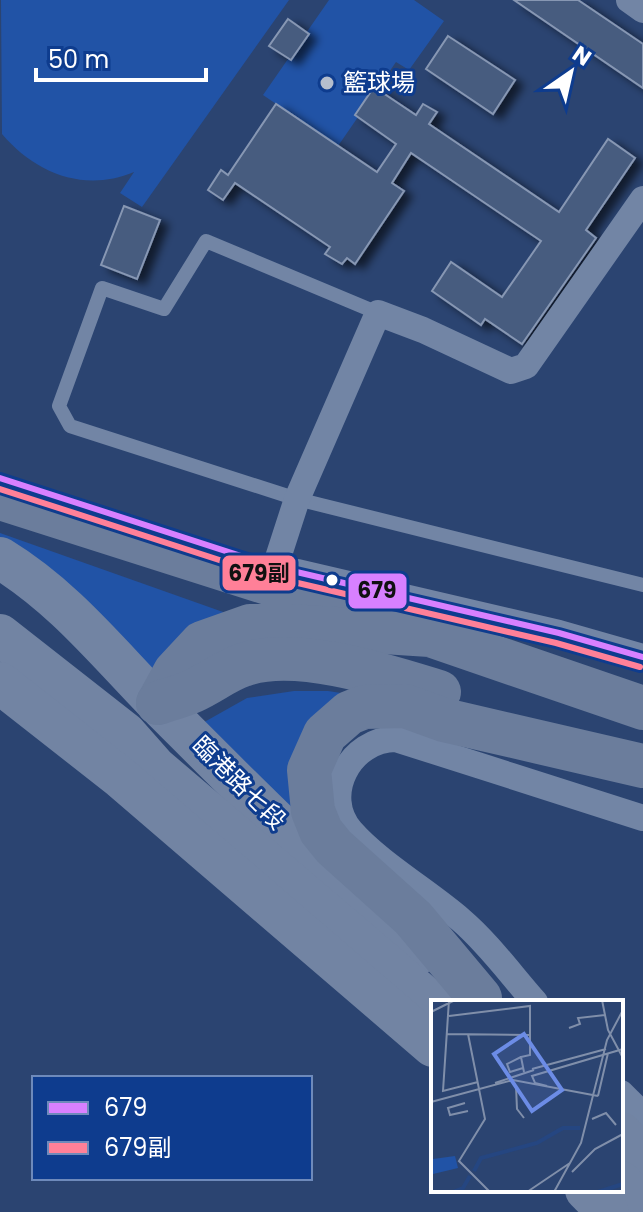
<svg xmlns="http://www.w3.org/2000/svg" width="643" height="1212" viewBox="0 0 643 1212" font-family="Poppins,'Noto Sans TC',sans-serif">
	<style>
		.green { fill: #2153a6 }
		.building { fill: #465b7f; stroke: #8797b3; stroke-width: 2; filter: url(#shadow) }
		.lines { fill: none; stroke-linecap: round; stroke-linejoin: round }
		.lane { stroke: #7285a5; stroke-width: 14 }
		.street { stroke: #7285a5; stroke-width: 26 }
		.primary { stroke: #7284a3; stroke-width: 42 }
		.highway { stroke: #6b7d9c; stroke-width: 44 }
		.bus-1-casing { stroke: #0e3c8e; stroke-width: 12 }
		.bus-2-casing { stroke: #0e3c8e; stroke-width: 12 }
		.bus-1 { stroke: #d880ff; stroke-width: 6 }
		.bus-2 { stroke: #ff8098; stroke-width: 6 }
		.poi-dot { fill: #b5becd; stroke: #0e3c8e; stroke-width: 3 }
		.bus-dot { fill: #fff; stroke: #0e3c8e; stroke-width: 3 }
		.labels { text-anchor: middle; stroke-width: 6; stroke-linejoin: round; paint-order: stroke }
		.poi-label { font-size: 24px; fill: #fff; stroke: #0e3c8e; text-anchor: start }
		.street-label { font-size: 24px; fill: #fff; stroke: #0e3c8e }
		.inset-river { fill: none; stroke: #254681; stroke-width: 4 }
		.inset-road { fill: none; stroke: #808faa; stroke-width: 2 }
		.view { fill: #6c8ce6; fill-opacity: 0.15; stroke: #6c8ce6; stroke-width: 4 }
		.inset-edge { fill: none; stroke: #fff; stroke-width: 4 }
		.line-badge { stroke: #0e3c8e; stroke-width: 3 }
		.pale-badge-label { font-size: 22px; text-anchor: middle; font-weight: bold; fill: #111 }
	</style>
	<defs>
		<filter id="shadow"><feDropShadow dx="8" dy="5" stdDeviation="4" flood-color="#0009"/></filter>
	</defs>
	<rect width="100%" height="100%" fill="#2b4471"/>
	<g class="green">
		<path d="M1 0H289L142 207 120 193 134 172C84 193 35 173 2 134Z"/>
		<path d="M329 0H414L444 21 409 70 396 62 338 146 263 95Z"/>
		<path d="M0 533 240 618 153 670 0 539Z"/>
		<path d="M294 691H328L380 699 334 714 318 848 199 725 247 698Z"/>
	</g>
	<g class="building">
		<path d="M514 0H578L643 44V88Z"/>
		<path d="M288 19 309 34 291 60 269 46Z"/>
		<path d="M448 36 515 80 493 114 426 69Z"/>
		<path d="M374 87 416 115 423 104 437 112 429 124 559 212 608 139 635 158 586 230 596 238 522 344 485 319 481 325 432 291 451 262 502 297 541 241 411 153 392 183 404 191 355 264 347 258 342 264 325 254 330 247 235 183 223 200 208 190 221 170 228 175 276 104 377 172 396 144 355 115Z"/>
		<path d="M124 206 160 220 137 279 101 265Z"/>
	</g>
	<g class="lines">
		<path class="lane" d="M378 313 206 241 164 309 102 288 59 406 70 426 297 499 643 585"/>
		<g class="street">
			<path d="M629 0 643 10"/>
			<path d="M275 567 297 499 378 313 423 330 511 371 526 366 643 199"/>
			<path d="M297 572 559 633 643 657"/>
			<path d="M535 1002C511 975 489 944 461 920 429 892 379 863 351 831 320 795 350 739 396 739L643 818"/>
			<path d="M621 1093 643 1115"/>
		</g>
		<g class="primary">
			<path d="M0 558C64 597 108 653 160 706 245 791 328 876 422 952"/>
			<path d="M0 635 125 733 155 767 433 1004"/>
			<path d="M0 683 121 778 433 1046"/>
			<path d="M621 1133 643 1156"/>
			<path d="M621 1182 643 1204"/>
			<path d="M586 1190 608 1212"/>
		</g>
		<g class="highway">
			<path d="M0 498 371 616"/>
			<path d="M158 703 175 672 202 643 250 626H290L430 635 643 708"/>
			<path d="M158 703C170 699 182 696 193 691 211 683 225 671 243 665 296 646 387 676 439 692"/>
			<path d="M480 998 413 918 334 847 321 831 313 811 309 770 325 734 349 713 364 707 405 706 444 720 643 766"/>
		</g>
		<g class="bus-1-casing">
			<path id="bus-1" d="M0 478 275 567 559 633 643 657"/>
		</g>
		<g class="bus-2-casing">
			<path id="bus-2" d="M0 489 272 577 556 643 640 667"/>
		</g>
		<use href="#bus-1" class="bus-1"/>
		<use href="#bus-2" class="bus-2"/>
	</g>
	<circle class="poi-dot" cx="327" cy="83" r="8"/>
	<circle class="bus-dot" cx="332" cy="580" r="7"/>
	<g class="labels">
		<g class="poi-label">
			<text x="343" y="91">籃球場</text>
		</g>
		<g class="street-label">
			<text transform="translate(239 783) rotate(45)" y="8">臨港路七段</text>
		</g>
	</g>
	<g transform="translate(431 1000)">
		<rect width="192" height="192" fill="#2b4471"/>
		<path d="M24 156 27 168 2 174V159Z" fill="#2153a6"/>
		<path class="inset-river" d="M43 171 50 158 106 143 132 128H149M22 192 32 188 39 176M167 192 192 184"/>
		<path class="inset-road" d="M18 0 12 91 47 82M171 0 177 30 192 58M0 12 24 0M18 16 99 6V55L90 57 93 72M138 28 149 24 147 18 174 15M16 34 99 35M37 34 54 119 28 161 59 192M90 57 76 64 79 72 92 68M101 69 175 49M64 83 103 70M85 86 86 109 93 118M116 86 104 83 101 76 192 49M167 96 177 53M0 102 82 80 167 96M34 103 17 108 19 115 37 111M161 119 175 113 185 125M141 172 164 149 192 134M96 192 139 163M123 192 150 143 176 40 192 10"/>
		<path class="view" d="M93 34 131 90 101 111 63 54Z"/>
		<rect width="192" height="192" class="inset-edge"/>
	</g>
	<g class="line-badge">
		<rect x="221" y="554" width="76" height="38" rx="8" fill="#ff8098"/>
		<rect x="347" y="572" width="61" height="38" rx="8" fill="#d880ff"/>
	</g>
	<g class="pale-badge-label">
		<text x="259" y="581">679副</text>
		<text x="377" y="598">679</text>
	</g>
	<rect x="32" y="1076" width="280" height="104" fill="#0e3c8e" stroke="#6e8abb" stroke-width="2"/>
	<rect x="48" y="1102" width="40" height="12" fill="#d880ff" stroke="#6e8abb" stroke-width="2"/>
	<text x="104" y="1116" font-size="24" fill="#ffffff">679</text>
	<rect x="48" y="1142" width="40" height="12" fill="#ff8098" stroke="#6e8abb" stroke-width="2"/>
	<text x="104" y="1156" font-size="24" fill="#ffffff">679副</text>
	<g transform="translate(571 72) rotate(34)" stroke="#0e3c8e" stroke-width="6" paint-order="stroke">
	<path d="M0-6L14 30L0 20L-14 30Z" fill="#ffffff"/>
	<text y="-12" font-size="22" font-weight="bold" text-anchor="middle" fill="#ffffff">N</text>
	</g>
	<path d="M36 68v12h170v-12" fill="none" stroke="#ffffff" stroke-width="4"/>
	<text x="48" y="68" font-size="24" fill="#ffffff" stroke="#0e3c8e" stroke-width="6" paint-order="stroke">50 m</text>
</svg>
